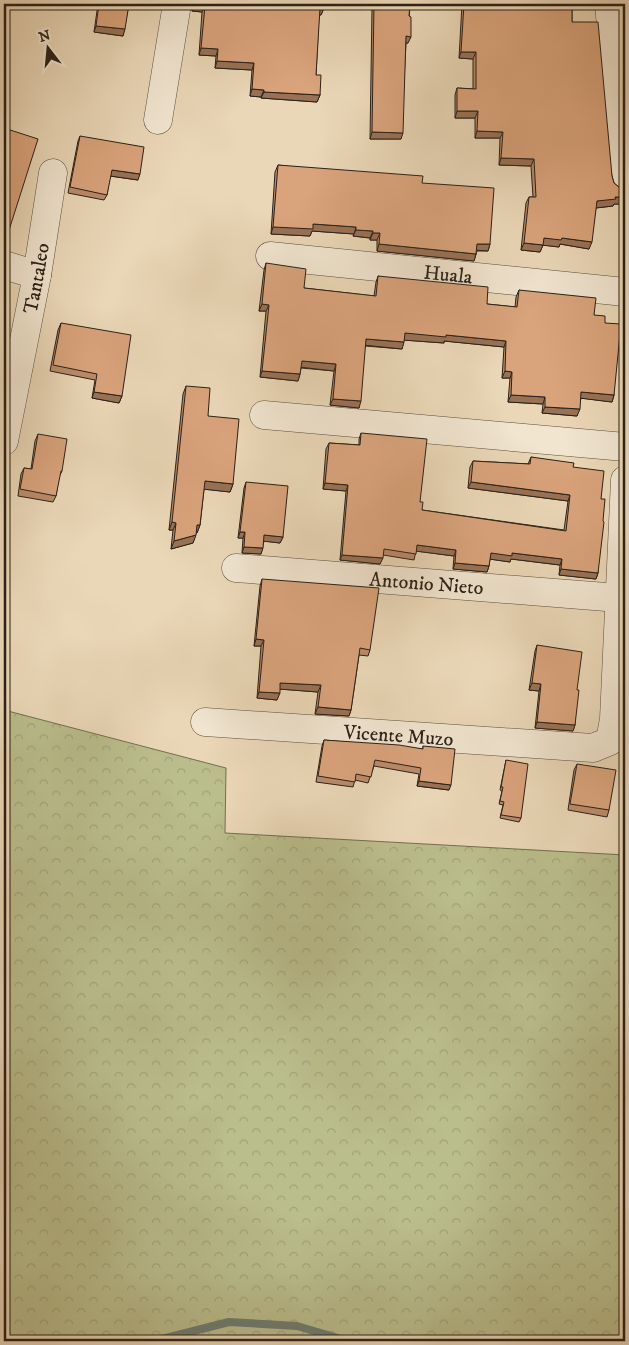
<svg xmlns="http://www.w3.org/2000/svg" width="629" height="1345" viewBox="0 0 629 1345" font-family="'IM FELL DW Pica',serif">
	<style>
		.forest { fill: url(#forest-crowns); stroke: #726e52 }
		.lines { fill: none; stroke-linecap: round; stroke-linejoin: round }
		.stream { stroke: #6c7c71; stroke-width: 8 }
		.minor-casing { stroke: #5b4e3f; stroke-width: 29 }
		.minor { stroke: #f1e5d0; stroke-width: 28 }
		.wall { fill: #bb8c6a; stroke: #2b2017 }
		.shaded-wall { fill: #987256; stroke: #2b2017 }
		.building { fill: #d9a37b; stroke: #2b2017 }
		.labels { text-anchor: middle; stroke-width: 4; stroke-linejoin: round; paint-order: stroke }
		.street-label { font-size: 20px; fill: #2b2017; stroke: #f1e5d0 }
	</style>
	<defs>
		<pattern id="forest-crowns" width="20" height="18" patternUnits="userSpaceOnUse" patternTransform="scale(1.25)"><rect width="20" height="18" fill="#babd8c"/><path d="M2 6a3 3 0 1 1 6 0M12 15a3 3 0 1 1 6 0" fill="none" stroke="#a0a278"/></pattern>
	</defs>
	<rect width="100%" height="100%" fill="#ead7b7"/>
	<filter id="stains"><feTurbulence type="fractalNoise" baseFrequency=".004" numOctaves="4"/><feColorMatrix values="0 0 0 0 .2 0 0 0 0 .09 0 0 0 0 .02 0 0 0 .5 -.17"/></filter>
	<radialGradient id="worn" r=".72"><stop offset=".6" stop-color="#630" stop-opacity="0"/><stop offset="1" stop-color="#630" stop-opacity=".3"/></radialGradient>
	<path class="forest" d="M4 710 226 768 225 833 625 855V1341H4Z"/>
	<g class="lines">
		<path class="stream" d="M154 1341 229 1322 297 1326 348 1341"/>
		<g class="minor-casing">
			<g id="minor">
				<path d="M609 4 625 181"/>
				<path d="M158 120 177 4"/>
				<path id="s1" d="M270 256 625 292"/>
				<path d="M4 265 37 275"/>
				<path d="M264 415 625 447"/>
				<path id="s2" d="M4 441 37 275 53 173"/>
				<path id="s3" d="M236 568 619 598"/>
				<path id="s4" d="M205 722 593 748 610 741 614 719 625 480"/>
			</g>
		</g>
		<use href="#minor" class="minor"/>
	</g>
	<g class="wall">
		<path d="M98 4H129L123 36 94 32Z"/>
		<path d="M192 4H324V8L321 15H319L316 75 320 95 317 102 261 98V97L250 96 252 70 215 68 216 56 199 55 202 12 192 11Z"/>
		<path d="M343 4H410L408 43H406L401 139H370L372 7Z"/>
		<path d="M462 4H572V22L612 176 614 183 620 188 625 189V204H614L613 206 596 208 589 249 560 244 559 247 543 245 540 252 521 250 526 203 529 197H533L531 166 499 165 500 138H475V118H455V95L457 88 473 89V59L459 58Z"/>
		<path d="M4 128 10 227 7 235 4 234Z"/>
		<path d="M80 136 138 180 110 176 107 195 104 200 68 193 78 141Z"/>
		<path d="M278 165 422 183 490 244 488 251H477L474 261 377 251V240H370V238L353 236 354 234 312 231 310 236 271 234 275 172Z"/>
		<path d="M266 263 304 288 374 296 376 282 378 276 487 304 515 307 516 297 519 290 594 315 605 323 614 395 612 402 581 398 577 416 542 413 543 404 508 402 510 378H502L504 347 444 341V343L404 340 402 349 365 346 359 408 330 405 334 371 301 368 300 374 298 381 260 377 266 311H259L264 270Z"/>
		<path d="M61 323 122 396 119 403 92 398 95 380 50 371 58 330Z"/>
		<path d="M186 386 208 416 233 484 230 492 204 489 200 525 197 533H196L193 543 171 549 173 530H169L183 394Z"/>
		<path d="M361 433 420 502 422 510 564 530 568 501 468 488 470 467 473 461 528 464 531 457 573 467 601 499 598 573 596 579 559 575 560 565 511 559 510 562 490 559 489 566 487 572 453 569 454 556 416 551 414 560 383 555 380 564 340 560 346 491 323 489 326 449 329 443 359 445V439Z"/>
		<path d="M38 434 62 471 59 477 56 496 53 502 18 496 21 474 24 468 31 469 35 441Z"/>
		<path d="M246 482 283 537 280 543 264 541 261 554 242 553 243 538H238L244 488Z"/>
		<path d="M262 579 370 650 368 656 359 655 351 710 349 716 315 714 318 692 280 689 277 700 257 698 261 646H254L260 586Z"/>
		<path d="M537 645 577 690 575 725 573 731 535 728 539 691 529 690 535 651Z"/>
		<path d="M324 740 423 749V746L449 790 417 786 419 774 374 766 368 783 355 780 353 787 316 782 322 746Z"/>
		<path d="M506 760 521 818 519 822 500 818 503 805 499 804 502 791 500 790Z"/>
		<path d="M577 764 609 810 607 817 568 810 574 770Z"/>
	</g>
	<g class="shaded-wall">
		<path d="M132 4H162L161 7Z"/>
		<path d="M194 4 205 6 202 12 192 11Z"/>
		<path d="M343 4H373L372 7Z"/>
		<path d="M320 8H324L321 15 317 14Z"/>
		<path d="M96 26 125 29 123 36 94 32Z"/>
		<path d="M406 36 411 37 408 43H403Z"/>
		<path d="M201 48 218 49 216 56 199 55Z"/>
		<path d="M461 52H476L473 59 459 58Z"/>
		<path d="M217 61 254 63 252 70 215 68Z"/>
		<path d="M252 89 264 90 261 97 250 96Z"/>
		<path d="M264 92 320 95 317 102 261 98Z"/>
		<path d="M457 111H478L475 118H455Z"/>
		<path d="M477 131 503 132 500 138H475Z"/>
		<path d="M372 132 403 133 401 139H370Z"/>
		<path d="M501 158 534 159 531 166 499 165Z"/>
		<path d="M112 170 140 174 138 180 110 176Z"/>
		<path d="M615 197H625V204H614L613 206 595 208 597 201Z"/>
		<path d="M313 224 356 227 354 234 312 231 310 236 271 234 273 227Z"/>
		<path d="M356 230 373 231 370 238 353 236Z"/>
		<path d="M373 233H380L377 240H370Z"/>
		<path d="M544 238H562L592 242 589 249 560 244 559 247 541 245Z"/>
		<path d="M524 243 543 245 540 252 521 250Z"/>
		<path d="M379 244 476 254 474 261 377 251Z"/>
		<path d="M477 244H490L488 251 475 250Z"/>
		<path d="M262 304 269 305 266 311H259Z"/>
		<path d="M405 333 446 335 506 341 504 347 444 341V343L402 340Z"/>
		<path d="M366 339 404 342 402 349 363 345Z"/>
		<path d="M302 361 336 364 334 371 299 367Z"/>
		<path d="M262 371 300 374 298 381 260 377Z"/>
		<path d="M505 371 512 372 510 378H502Z"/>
		<path d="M94 392 122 396 119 403 92 398Z"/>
		<path d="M581 392 614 395 612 402 579 398Z"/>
		<path d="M511 395 545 397 543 404 508 402Z"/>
		<path d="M333 399 361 401 359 408 330 405Z"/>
		<path d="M545 407 580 409 577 416 542 413Z"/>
		<path d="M205 481 233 484 230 492 202 489Z"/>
		<path d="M471 482 570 495 568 501 468 488Z"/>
		<path d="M325 483 348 485 346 491 323 489Z"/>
		<path d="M172 522 176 523 173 530H169Z"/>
		<path d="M197 525H200L197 533H194Z"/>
		<path d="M240 532H245L243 538H238Z"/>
		<path d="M196 535 193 543 171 549 174 541Z"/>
		<path d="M264 535 283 537 280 543 262 541Z"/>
		<path d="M417 545 456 550 454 556 415 551Z"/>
		<path d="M244 547 263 548 261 554 242 553Z"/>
		<path d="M491 553H512L562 559 560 565 511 559 510 562 489 559Z"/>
		<path d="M342 555 383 558 380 564 340 560Z"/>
		<path d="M455 563 489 566 487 572 453 569Z"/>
		<path d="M561 569 598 573 596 579 559 575Z"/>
		<path d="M256 639 264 640 261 646H254Z"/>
		<path d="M280 683 321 685 318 692 278 689Z"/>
		<path d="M532 683 541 684 539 691 529 690Z"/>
		<path d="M259 692 280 693 277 700 257 698Z"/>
		<path d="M318 707 351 710 349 716 315 714Z"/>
		<path d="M537 722 575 725 573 731 535 728Z"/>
		<path d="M419 781 451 785 449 790 417 786Z"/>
	</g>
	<g class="building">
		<path d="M99 4H129L125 29 96 26Z"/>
		<path d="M194 4H324V8H320L316 75H321L320 95 264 92V90L252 89 254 63 217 61 218 49 201 48 205 6Z"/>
		<path d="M374 4H410L409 16 411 17V37L406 36 403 133 372 132Z"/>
		<path d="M464 4H572V22H598L612 176 614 183 620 188 625 189V197H615L616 199 597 201 592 242 562 238 561 240 544 238 543 245 524 243 529 197H536L534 159 501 158 503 132 477 131 478 111H457V88L476 89V52H461Z"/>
		<path d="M4 128 38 139 10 227 4 225Z"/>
		<path d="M80 136 144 147 140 174 112 170 107 195 70 187Z"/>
		<path d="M278 165 423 176 422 183 494 188 490 244H477L476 254 379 244 380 233H373V231L356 230V227L313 224V229L273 227Z"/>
		<path d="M266 263 306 269 304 288 376 296 378 276 488 287 487 304 517 307 519 290 596 298 594 315 605 316V323L621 324 614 395 581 392 580 409 545 407V397L511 395 512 372 505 371 506 341 446 335V337L405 333 404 342 366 339 361 401 333 399 336 364 302 361 300 374 262 371 269 305 262 304Z"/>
		<path d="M61 323 131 335 122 396 94 392 97 374 53 365Z"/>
		<path d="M186 386 210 388 208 416 239 419 233 484 205 481 200 525H197L196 535 174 541 176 523 172 522Z"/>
		<path d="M361 433 427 439 420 502H423L422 510 566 531 570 495 471 482 473 461 530 464 531 457 574 463 573 467 604 471 601 499H605L603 521 604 522 598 573 561 569 562 559 512 553V556L491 553 489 566 455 563 456 550 417 545 416 554 384 549 383 558 342 555 348 485 325 483 329 443 360 445Z"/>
		<path d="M38 434 67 439 62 471H61L56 496 20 489 24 468 32 469Z"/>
		<path d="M246 482 288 486 283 537 264 535 263 548 244 547 245 532H240Z"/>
		<path d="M262 579 379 588 370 650 360 648 351 710 318 707 321 685 280 683V693L259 692 264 640 256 639Z"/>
		<path d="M537 645 582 652 577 690H579L575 725 537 722 541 684 532 683Z"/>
		<path d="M324 740 399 745 423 749V746L455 749 451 785 419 781 421 768 375 760 371 777 356 774 355 782 318 776Z"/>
		<path d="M506 760 528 764 521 818 501 815 504 802 500 801 503 787H501Z"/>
		<path d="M577 764 616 770 609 810 570 804Z"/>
	</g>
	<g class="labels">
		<g class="street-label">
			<text dy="7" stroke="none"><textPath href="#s1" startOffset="179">Huala</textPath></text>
			<text dy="7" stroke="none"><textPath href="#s2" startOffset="166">Tantaleo</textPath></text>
			<text dy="7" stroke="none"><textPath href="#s3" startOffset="191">Antonio Nieto</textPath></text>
			<text dy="7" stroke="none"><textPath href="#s4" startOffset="194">Vicente Muzo</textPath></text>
		</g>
	</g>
	<rect width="629" height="1345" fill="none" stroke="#ead7b7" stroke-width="20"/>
	<rect x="5" y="5" width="619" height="1335" fill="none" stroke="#2b2017" stroke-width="2.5"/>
	<rect x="10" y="10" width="609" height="1325" fill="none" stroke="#2b2017"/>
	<g transform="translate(48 48) rotate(344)" stroke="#f1e5d0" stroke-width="4" paint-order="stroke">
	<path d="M0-4L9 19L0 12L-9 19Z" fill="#2b2017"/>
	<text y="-8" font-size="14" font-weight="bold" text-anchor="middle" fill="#2b2017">N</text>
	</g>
	<rect width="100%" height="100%" filter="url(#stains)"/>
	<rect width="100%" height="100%" fill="url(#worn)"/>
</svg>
